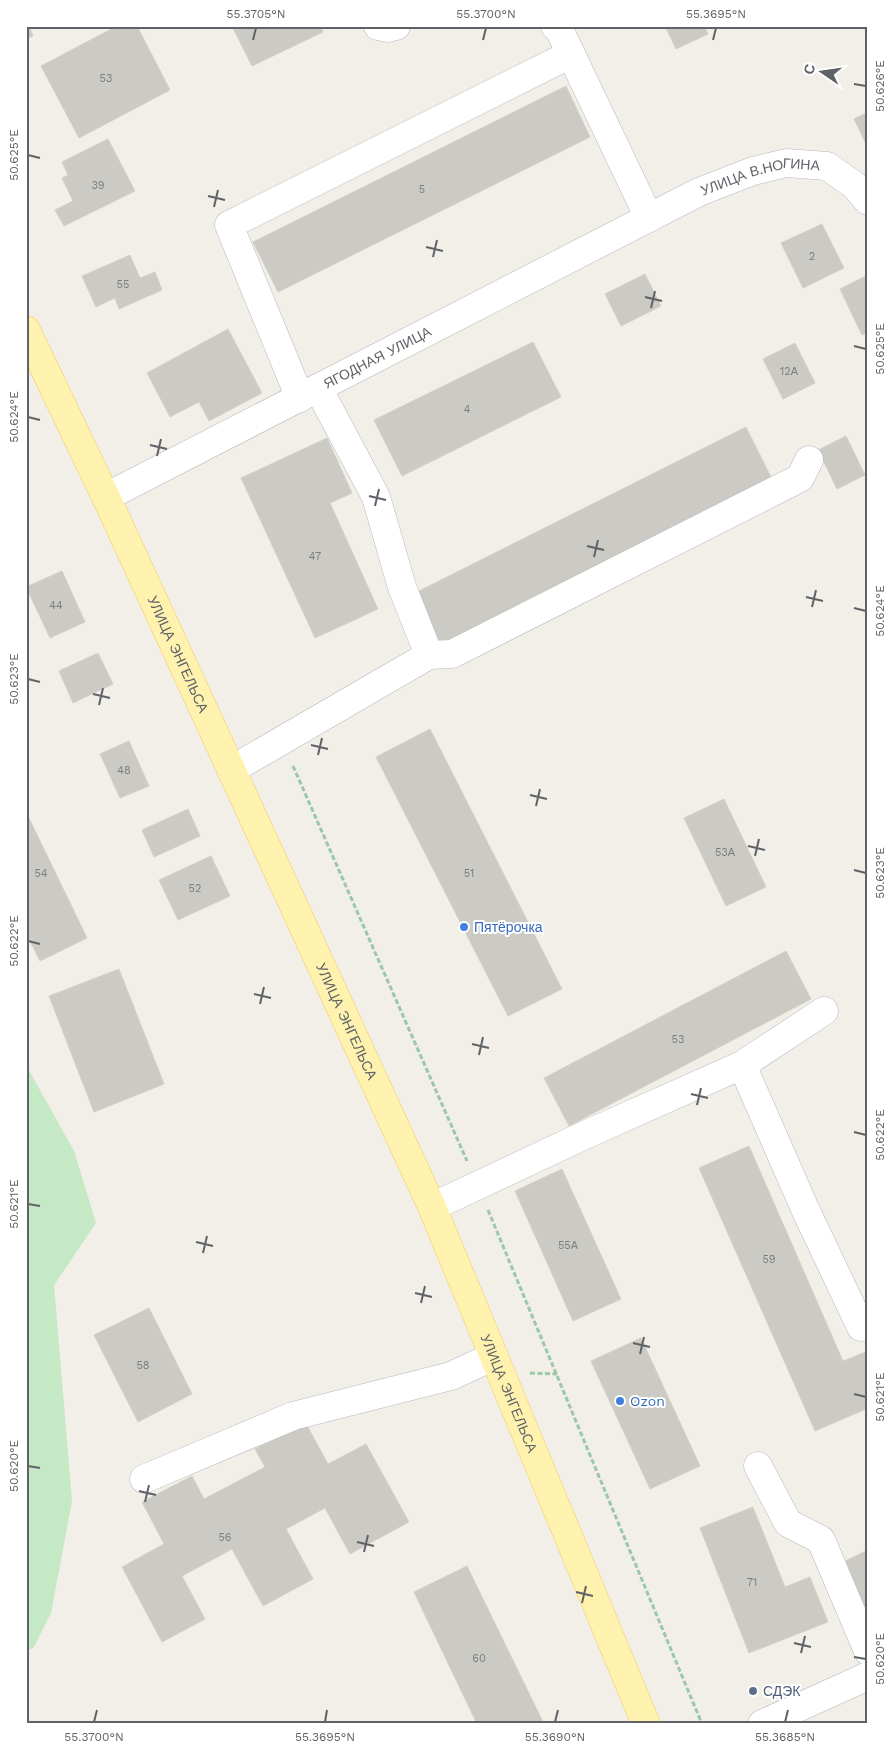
<svg xmlns="http://www.w3.org/2000/svg" width="894" height="1750" viewBox="0 0 894 1750" font-family="'Work Sans',sans-serif">
	<style>
		.green { fill: #c5e8c5 }
		.building { fill: #cccac5; stroke: #d6d1c6 }
		.lines { fill: none; stroke-linecap: round; stroke-linejoin: round }
		.minor-casing { stroke: #b5b8bc; stroke-width: 29 }
		.major-casing { stroke: #f2c960; stroke-width: 29 }
		.path { stroke: #9cc7a9; stroke-width: 3; stroke-dasharray: 5 2.5; stroke-linecap: butt }
		.minor { stroke: #fff; stroke-width: 28 }
		.major { stroke: #fff2af; stroke-width: 28 }
		.ticks { fill: none; stroke: #5f6368; stroke-width: 2 }
		.shop-dot { fill: #3f7fe0; stroke: #fff; stroke-width: 2 }
		.service-dot { fill: #5c6f8a; stroke: #fff; stroke-width: 2 }
		.labels { text-anchor: middle; stroke-width: 4; stroke-linejoin: round; paint-order: stroke }
		.number-label { font-size: 11px; fill: #7a7d7f }
		.street-label { font-size: 14px; fill: #5f6368; stroke: #fff }
		.shop-label { font-size: 14px; fill: #366cbe; stroke: #fff; text-anchor: start }
		.service-label { font-size: 14px; fill: #4e5e75; stroke: #fff; text-anchor: start }
		.neatline { fill: none; stroke: #5f6368; stroke-width: 2 }
		.ticks-label { font-size: 12px; text-anchor: middle; fill: #5f6368 }
	</style>
	<rect width="100%" height="100%" fill="#f1efe8"/>
	<path class="green" d="M26 1065 74 1151 96 1223 54 1285 72 1501 51 1613 34 1647 26 1652Z"/>
	<g class="building">
		<path d="M26 26H29L33 36 26 39Z"/>
		<path d="M117 26H137L170 90 79 138 41 66Z"/>
		<path d="M232 26H320L323 32 252 66Z"/>
		<path d="M665 26H704L708 34 676 49Z"/>
		<path d="M566 86 590 137 278 292 253 242Z"/>
		<path d="M868 112V148L854 119Z"/>
		<path d="M108 139 135 191 64 226 55 210 73 201 62 178 68 175 62 162Z"/>
		<path d="M822 224 844 268 803 288 781 243Z"/>
		<path d="M130 255 140 278 155 272 162 290 119 309 115 298 96 307 82 276Z"/>
		<path d="M645 274 661 306 621 326 605 294Z"/>
		<path d="M868 275V332L862 335 840 289Z"/>
		<path d="M228 329 262 393 209 421 199 402 170 417 147 373Z"/>
		<path d="M533 342 561 397 402 476 374 420Z"/>
		<path d="M795 343 815 383 783 399 763 359Z"/>
		<path d="M746 427 773 481 442 647 415 593Z"/>
		<path d="M846 436 865 475 837 489 818 450Z"/>
		<path d="M327 438 352 493 330 503 378 609 315 638 241 478Z"/>
		<path d="M62 571 85 622 50 638 26 587Z"/>
		<path d="M98 653 113 684 73 703 59 671Z"/>
		<path d="M430 729 562 989 508 1016 376 757Z"/>
		<path d="M129 741 149 786 120 798 100 754Z"/>
		<path d="M724 799 766 887 726 906 684 818Z"/>
		<path d="M188 809 200 836 154 857 142 830Z"/>
		<path d="M26 812 87 938 40 961 26 933Z"/>
		<path d="M211 856 230 896 178 920 159 880Z"/>
		<path d="M786 951 811 999 569 1126 544 1078Z"/>
		<path d="M119 969 164 1084 94 1112 49 996Z"/>
		<path d="M749 1146 843 1361 868 1351V1408L815 1431 699 1168Z"/>
		<path d="M562 1169 621 1299 573 1321 515 1191Z"/>
		<path d="M149 1308 192 1394 138 1422 94 1335Z"/>
		<path d="M641 1338 700 1466 650 1489 591 1361Z"/>
		<path d="M305 1422 328 1464 366 1444 409 1522 350 1554 325 1508 286 1529 313 1579 263 1606 232 1549 182 1576 205 1619 162 1642 122 1567 164 1544 142 1502 192 1476 204 1499 265 1467 255 1449Z"/>
		<path d="M753 1507 785 1587 810 1577 828 1622 749 1653 700 1528Z"/>
		<path d="M868 1550V1617L841 1563Z"/>
		<path d="M467 1566 544 1724H477L414 1592Z"/>
	</g>
	<g class="lines">
		<g class="minor-casing">
			<g id="minor">
				<path d="M378 26 388 28 396 26"/>
				<path d="M555 26 560 31 649 218"/>
				<path d="M300 398 229 225 571 54"/>
				<path id="s1" d="M106 497 699 192 753 171 786 163 827 166 854 185 868 201"/>
				<path d="M429 655 452 654 800 478 809 460"/>
				<path d="M231 770 429 655 402 587 376 497 318 388"/>
				<path d="M742 1065 824 1011"/>
				<path d="M432 1207 587 1134 742 1065 806 1211 861 1327 868 1324"/>
				<path d="M758 1466 788 1523 821 1540 868 1651"/>
				<path d="M144 1479 293 1416 451 1376 494 1356"/>
				<path d="M762 1724 868 1676"/>
			</g>
		</g>
		<g class="major-casing">
			<g id="major">
				<path id="s2" d="M26 330 112 510 432 1207 646 1724"/>
			</g>
		</g>
		<g class="path">
			<path d="M293 766 467 1161"/>
			<path d="M488 1210 702 1724"/>
			<path d="M530 1373 557 1374"/>
		</g>
		<use href="#minor" class="minor"/>
		<use href="#major" class="major"/>
	</g>
	<path class="ticks" d="M253 40 256 28M483 40 486 28M713 40 716 28M854 84 866 86M28 155 40 158M208 196 225 200M214 207 218 190M426 247 443 251M433 257 437 240M645 297 662 301M651 308 655 291M854 346 866 349M28 417 40 420M150 445 167 449M157 456 161 439M369 496 386 500M375 506 379 489M587 546 604 550M594 557 598 540M806 597 823 601M812 607 816 590M854 608 866 611M28 679 40 682M93 694 110 698M99 705 103 688M311 745 328 749M318 755 322 738M530 795 547 799M536 806 540 789M748 846 765 850M755 856 759 839M854 870 866 873M28 941 40 944M254 994 271 998M260 1004 264 987M472 1044 489 1048M479 1055 483 1037M691 1094 708 1098M697 1105 701 1088M854 1132 866 1135M28 1204 40 1206M196 1242 213 1246M203 1253 207 1236M415 1293 432 1297M421 1303 425 1286M633 1343 650 1347M640 1354 644 1337M854 1394 866 1397M28 1466 40 1468M139 1491 156 1495M145 1502 149 1485M357 1542 374 1546M364 1552 368 1535M576 1592 593 1596M582 1603 586 1586M794 1643 811 1647M801 1653 805 1636M854 1657 866 1659M94 1722 97 1710M325 1722 327 1710M555 1722 558 1710M785 1722 788 1710"/>
	<g class="shop-dot">
		<circle cx="464" cy="927" r="5"/>
		<circle cx="620" cy="1401" r="5"/>
	</g>
	<circle class="service-dot" cx="753" cy="1691" r="5"/>
	<g class="labels">
		<g class="number-label">
			<text x="106" y="82">53</text>
			<text x="98" y="189">39</text>
			<text x="422" y="193">5</text>
			<text x="812" y="260">2</text>
			<text x="123" y="288">55</text>
			<text x="789" y="375">12А</text>
			<text x="467" y="413">4</text>
			<text x="315" y="560">47</text>
			<text x="56" y="609">44</text>
			<text x="124" y="774">48</text>
			<text x="725" y="856">53А</text>
			<text x="41" y="877">54</text>
			<text x="469" y="877">51</text>
			<text x="195" y="892">52</text>
			<text x="678" y="1043">53</text>
			<text x="568" y="1249">55А</text>
			<text x="769" y="1263">59</text>
			<text x="143" y="1369">58</text>
			<text x="225" y="1541">56</text>
			<text x="752" y="1586">71</text>
			<text x="479" y="1662">60</text>
		</g>
		<g class="street-label">
			<text dy="5" stroke="none"><textPath href="#s1" startOffset="731">УЛИЦА В.НОГИНА</textPath></text>
			<text dy="5" stroke="none"><textPath href="#s1" startOffset="305">ЯГОДНАЯ УЛИЦА</textPath></text>
			<text dy="5" stroke="none"><textPath href="#s2" startOffset="358">УЛИЦА ЭНГЕЛЬСА</textPath></text>
			<text dy="5" stroke="none"><textPath href="#s2" startOffset="762">УЛИЦА ЭНГЕЛЬСА</textPath></text>
			<text dy="5" stroke="none"><textPath href="#s2" startOffset="1168">УЛИЦА ЭНГЕЛЬСА</textPath></text>
		</g>
		<g class="shop-label">
			<text x="474" y="932">Пятёрочка</text>
			<text x="630" y="1406">Ozon</text>
		</g>
		<g class="service-label">
			<text x="763" y="1696">СДЭК</text>
		</g>
	</g>
	<rect width="894" height="1750" fill="none" stroke="#ffffff" stroke-width="55"/>
	<g transform="translate(822 72) rotate(283)" stroke="#ffffff" stroke-width="4" paint-order="stroke">
	<path d="M0-4L9 19L0 12L-9 19Z" fill="#5f6368"/>
	<text y="-8" font-size="14" font-weight="bold" text-anchor="middle" fill="#5f6368">С</text>
	</g>
	<rect x="28" y="28" width="838" height="1694" class="neatline"/>
	<g class="ticks-label">
		<text x="256" y="18">55.3705°N</text>
		<text x="486" y="18">55.3700°N</text>
		<text x="716" y="18">55.3695°N</text>
		<text transform="translate(880 86) rotate(-90)" y="4">50.626°E</text>
		<text transform="translate(14 155) rotate(-90)" y="4">50.625°E</text>
		<text transform="translate(880 349) rotate(-90)" y="4">50.625°E</text>
		<text transform="translate(14 417) rotate(-90)" y="4">50.624°E</text>
		<text transform="translate(880 611) rotate(-90)" y="4">50.624°E</text>
		<text transform="translate(14 679) rotate(-90)" y="4">50.623°E</text>
		<text transform="translate(880 873) rotate(-90)" y="4">50.623°E</text>
		<text transform="translate(14 941) rotate(-90)" y="4">50.622°E</text>
		<text transform="translate(880 1135) rotate(-90)" y="4">50.622°E</text>
		<text transform="translate(14 1204) rotate(-90)" y="4">50.621°E</text>
		<text transform="translate(880 1397) rotate(-90)" y="4">50.621°E</text>
		<text transform="translate(14 1466) rotate(-90)" y="4">50.620°E</text>
		<text transform="translate(880 1659) rotate(-90)" y="4">50.620°E</text>
		<text x="94" y="1741">55.3700°N</text>
		<text x="325" y="1741">55.3695°N</text>
		<text x="555" y="1741">55.3690°N</text>
		<text x="785" y="1741">55.3685°N</text>
	</g>
</svg>
